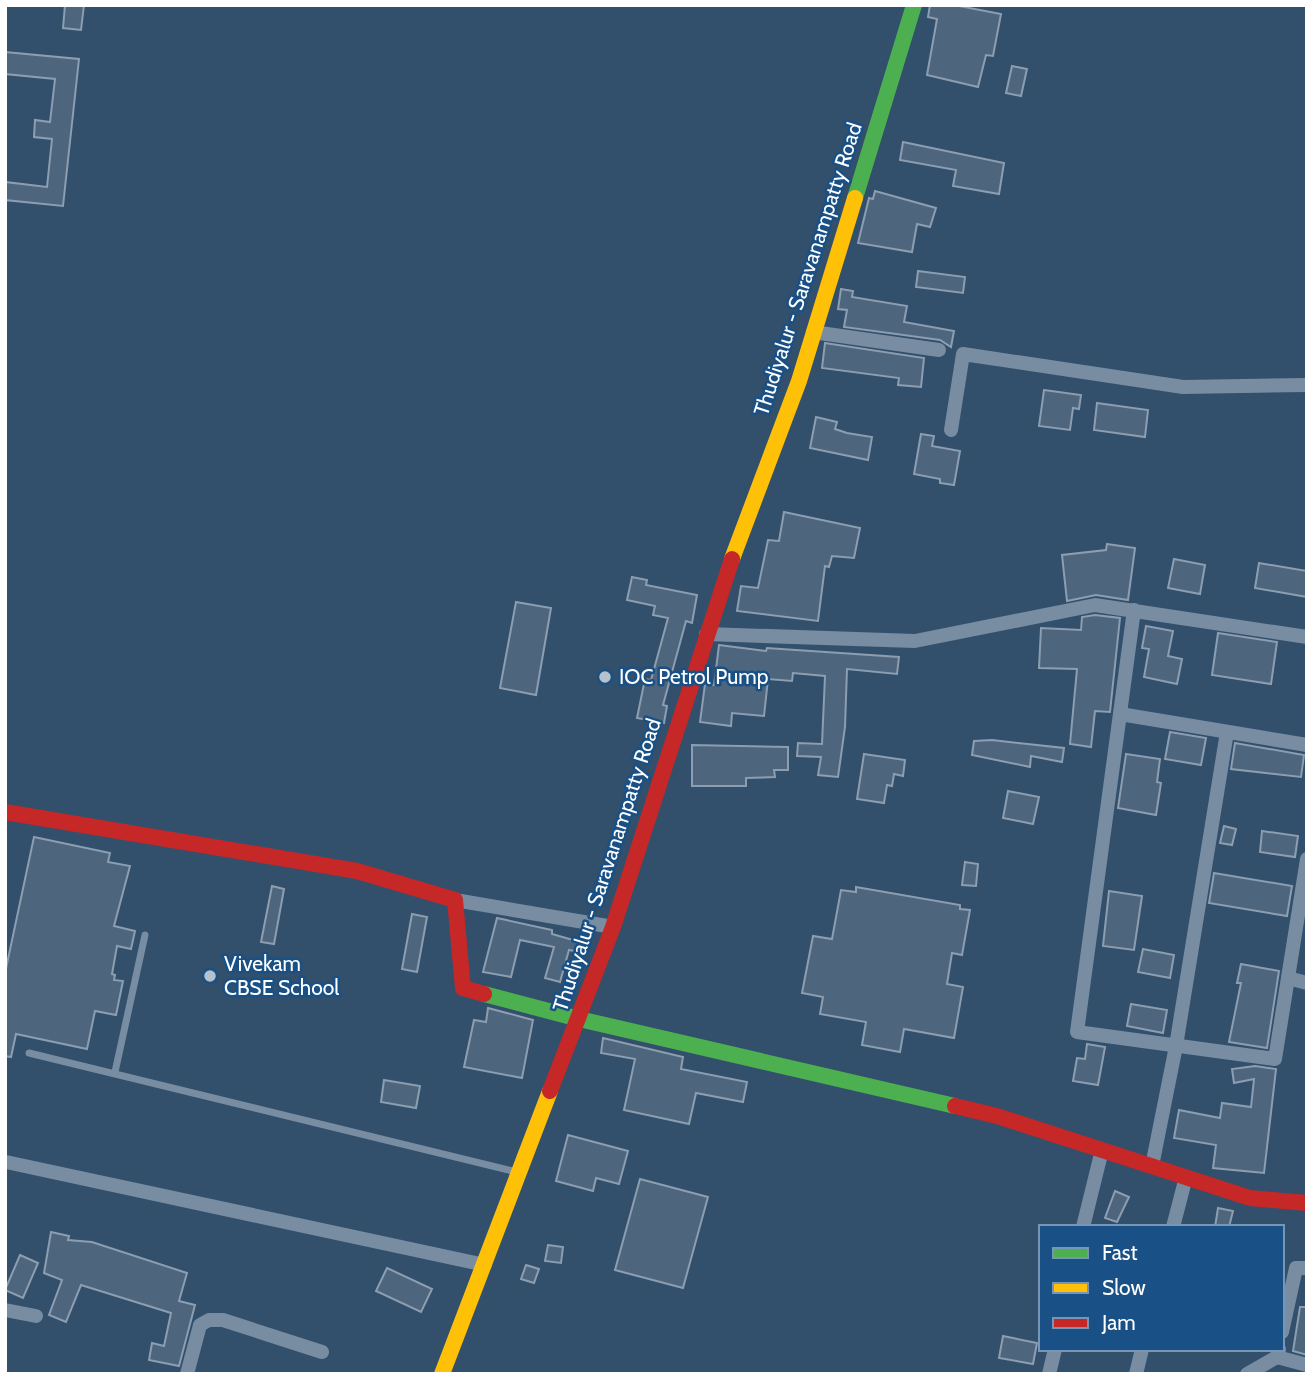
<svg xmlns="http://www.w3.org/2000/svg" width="1312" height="1379" viewBox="0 0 1312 1379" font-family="Cabin,sans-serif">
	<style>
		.building { fill: #4e667d; stroke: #8c9eb0; stroke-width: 2 }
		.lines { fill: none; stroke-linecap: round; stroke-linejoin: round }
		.lane { stroke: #788da2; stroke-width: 7 }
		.street { stroke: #788da2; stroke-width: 14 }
		.fast { stroke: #4caf50; stroke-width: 16 }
		.slow { stroke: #ffc107; stroke-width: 16 }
		.jam { stroke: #c62828; stroke-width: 16 }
		.poi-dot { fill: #b7c1cc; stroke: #195085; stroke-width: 2.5 }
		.labels { text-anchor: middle; stroke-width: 5; stroke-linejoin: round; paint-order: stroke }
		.street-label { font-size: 21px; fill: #fff; stroke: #195085 }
		.poi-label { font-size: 21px; fill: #fff; stroke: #195085; text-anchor: start }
	</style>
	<rect width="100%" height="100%" fill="#324f6c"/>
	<g class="building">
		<path d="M65 5H84L81 30 63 28Z"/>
		<path d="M930 5H954L1001 14 993 56 986 55 978 87 927 75 937 19 928 17Z"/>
		<path d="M5 52 79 59 63 206 5 200V182L47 187 52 139 34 137 35 120 50 122 55 79 5 74Z"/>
		<path d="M1012 66 1027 69 1021 96 1006 93Z"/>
		<path d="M903 142 1004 163 999 194 953 186 956 170 900 160Z"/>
		<path d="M875 191 936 208 930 227 917 224 912 252 858 243 869 198 873 199Z"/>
		<path d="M918 271 965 277 963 293 916 287Z"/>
		<path d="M841 289 853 291 852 297 907 306 904 322 954 331 951 347 940 340 844 327 847 310 838 309Z"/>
		<path d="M825 343 924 358 921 387 898 385 899 378 822 368Z"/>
		<path d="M1044 390 1081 395 1079 409 1073 408 1070 430 1039 426Z"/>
		<path d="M1097 403 1148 410 1145 437 1094 430Z"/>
		<path d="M816 417 837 422 835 429 847 433 872 437 868 460 810 448Z"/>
		<path d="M921 434 934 436 932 446 960 451 954 485 940 483V479L914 474Z"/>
		<path d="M784 512 860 528 854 558 832 556 829 567 825 566 818 621 737 611 741 586 758 588 768 540 779 541Z"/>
		<path d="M1107 544 1135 548 1128 600 1096 595 1067 601 1062 555 1106 550Z"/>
		<path d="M1174 559 1205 565 1200 594 1168 588Z"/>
		<path d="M1259 563 1307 571V597L1255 588Z"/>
		<path d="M632 577 647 580 646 585 697 595 692 623 686 621 663 705 667 706 664 723 637 718 645 679 651 680 668 618 653 615 655 606 627 600Z"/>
		<path d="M516 602 551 608 536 695 500 688Z"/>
		<path d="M1095 615 1120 618 1110 712 1095 711 1091 747 1070 744 1077 669 1039 668 1041 628 1081 630 1082 617Z"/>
		<path d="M1146 626 1173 631 1168 656 1182 659 1177 684 1144 677 1149 649 1142 648Z"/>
		<path d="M1218 633 1277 642 1271 684 1212 675Z"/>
		<path d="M719 645 766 651 767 648 899 657 897 674 847 669 845 727 838 777 818 775 821 757 797 756 798 743 822 744 825 676 793 673 792 681 768 679 764 716 732 713 731 726 700 722 705 684 714 685Z"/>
		<path d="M1170 732 1206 738 1201 765 1165 759Z"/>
		<path d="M992 740 1064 748 1062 762 1031 756 1030 767 972 755 974 741Z"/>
		<path d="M1235 743 1304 755 1301 777 1231 769Z"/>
		<path d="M692 745 788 747V770H774L775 777 746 778V786H692Z"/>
		<path d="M864 754 905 760 903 776 894 774 892 786 887 785 884 803 857 799Z"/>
		<path d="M1126 754 1160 759 1157 782 1161 783 1156 815 1118 808Z"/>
		<path d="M1008 791 1039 797 1033 824 1003 818Z"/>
		<path d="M1224 826 1236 829 1232 845 1220 843Z"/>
		<path d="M1262 831 1298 836 1295 857 1260 852Z"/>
		<path d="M34 837 110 853 108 862 130 866 114 926 135 931 131 949 117 946 112 974 115 975 114 980 123 981 116 1015 95 1011 87 1049 16 1034 11 1057 5 1056V973Z"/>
		<path d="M965 862 978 864 976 886 962 885Z"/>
		<path d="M1214 873 1292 886 1287 916 1209 903Z"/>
		<path d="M272 886 284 889 274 944 261 942Z"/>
		<path d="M856 887 960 905V909L970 910 962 955 952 953 947 984 963 987 954 1038 904 1029 900 1052 862 1045 866 1022 820 1014 823 997 802 993 813 936 832 939 841 890 856 892Z"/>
		<path d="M1109 891 1142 896 1134 950 1103 946Z"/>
		<path d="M412 914 427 917 417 972 402 969Z"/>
		<path d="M497 918 552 930V934L587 944 585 953 569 950 560 982 545 978 554 947 520 940 511 977 483 972Z"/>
		<path d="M1143 949 1174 955 1170 978 1138 972Z"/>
		<path d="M1241 964 1279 971 1267 1048 1229 1042 1241 983H1237Z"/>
		<path d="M1131 1004 1167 1010 1163 1033 1127 1026Z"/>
		<path d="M488 1008 533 1020 522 1078 464 1067 474 1020 486 1022Z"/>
		<path d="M603 1038 683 1057 681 1069 747 1082 743 1102 696 1093 689 1124 624 1110 635 1059 601 1053Z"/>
		<path d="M1087 1044 1105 1047 1098 1085 1073 1081 1077 1058 1085 1059Z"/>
		<path d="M1255 1066 1276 1069 1264 1173 1213 1168 1216 1145 1174 1138 1179 1110 1220 1118 1222 1103 1251 1107 1254 1079 1234 1083 1232 1069Z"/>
		<path d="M384 1080 420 1086 416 1108 381 1102Z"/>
		<path d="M568 1135 628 1151 619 1184 596 1178 593 1191 556 1181Z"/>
		<path d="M640 1179 708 1197 683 1288 615 1270Z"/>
		<path d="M1115 1191 1129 1197 1117 1222 1105 1218Z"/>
		<path d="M1218 1208 1233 1211 1229 1227H1215Z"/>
		<path d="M51 1232 69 1236 68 1240 92 1242 187 1273 179 1301 195 1305 179 1366 149 1360 152 1343 164 1346 171 1313 81 1285 66 1322 49 1315 62 1280 44 1273Z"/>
		<path d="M548 1245 563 1247 561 1263 545 1261Z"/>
		<path d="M20 1255 38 1263 23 1298 5 1290Z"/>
		<path d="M526 1265 539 1269 534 1283 521 1279Z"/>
		<path d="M387 1268 432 1289 421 1312 376 1291Z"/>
		<path d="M1300 1307H1307V1355L1293 1351Z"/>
		<path d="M1003 1336 1037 1343 1033 1364 999 1358Z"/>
	</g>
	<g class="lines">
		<g class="lane">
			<path d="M29 1053 517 1172"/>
			<path d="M115 1072 145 935"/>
		</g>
		<g class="street">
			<path d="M813 332 939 350"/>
			<path d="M951 430 963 354 1183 387 1307 385"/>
			<path d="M1134 610 1077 1032 1275 1059 1307 859"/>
			<path d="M706 634 915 641 1095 605 1307 637"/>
			<path d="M1120 714 1307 745"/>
			<path d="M455 900 613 927"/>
			<path d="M1288 978 1307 983"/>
			<path d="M6 1162 485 1265"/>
			<path d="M1152 1166 1176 1046 1227 732"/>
			<path d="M1083 1227 1102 1150"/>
			<path d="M1173 1227 1186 1177"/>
			<path d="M5 1310 36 1316"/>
			<path d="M1282 1332 1296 1268H1307"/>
			<path d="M1277 1357 1307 1365"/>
			<path d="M187 1374 200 1325 209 1320H223L322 1352"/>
			<path d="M1049 1374 1055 1349"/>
			<path d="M1136 1374 1142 1349"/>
			<path d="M1247 1374 1277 1357 1279 1349"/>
		</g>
		<g class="fast">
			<path d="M855 198 914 5"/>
			<path d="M484 994 579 1019 955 1106"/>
		</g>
		<g class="slow">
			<path d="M732 559 799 381 855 198"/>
			<path d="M442 1374 550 1091"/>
		</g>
		<g class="jam">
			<path d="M5 812 357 871 455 900 463 988 484 994"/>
			<path d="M550 1091 613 927 732 559"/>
			<path d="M955 1106 997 1116 1250 1198 1307 1203"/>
		</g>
	</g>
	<g class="poi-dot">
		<circle cx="605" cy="677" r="7"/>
		<circle cx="210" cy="976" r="7"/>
	</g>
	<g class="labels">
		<g class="street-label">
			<text transform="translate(808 269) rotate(-72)" y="7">Thudiyalur - Saravanampatty Road</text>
			<text transform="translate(607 865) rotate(-72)" y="7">Thudiyalur - Saravanampatty Road</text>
		</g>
		<g class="poi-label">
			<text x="619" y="684">IOC Petrol Pump</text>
			<text x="224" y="971">Vivekam<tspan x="224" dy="24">CBSE School</tspan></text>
		</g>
	</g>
	<rect width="1312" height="1379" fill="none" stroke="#ffffff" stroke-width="14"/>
	<rect x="1039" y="1225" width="245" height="126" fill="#195085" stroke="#7596b6" stroke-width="2"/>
	<rect x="1053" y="1248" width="35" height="10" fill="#4caf50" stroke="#7596b6" stroke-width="2"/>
	<text x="1102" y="1260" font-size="21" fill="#ffffff">Fast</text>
	<rect x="1053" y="1283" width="35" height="10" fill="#ffc107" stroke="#7596b6" stroke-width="2"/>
	<text x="1102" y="1295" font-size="21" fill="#ffffff">Slow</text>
	<rect x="1053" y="1318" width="35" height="10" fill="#c62828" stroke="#7596b6" stroke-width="2"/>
	<text x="1102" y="1330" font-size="21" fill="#ffffff">Jam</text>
</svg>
